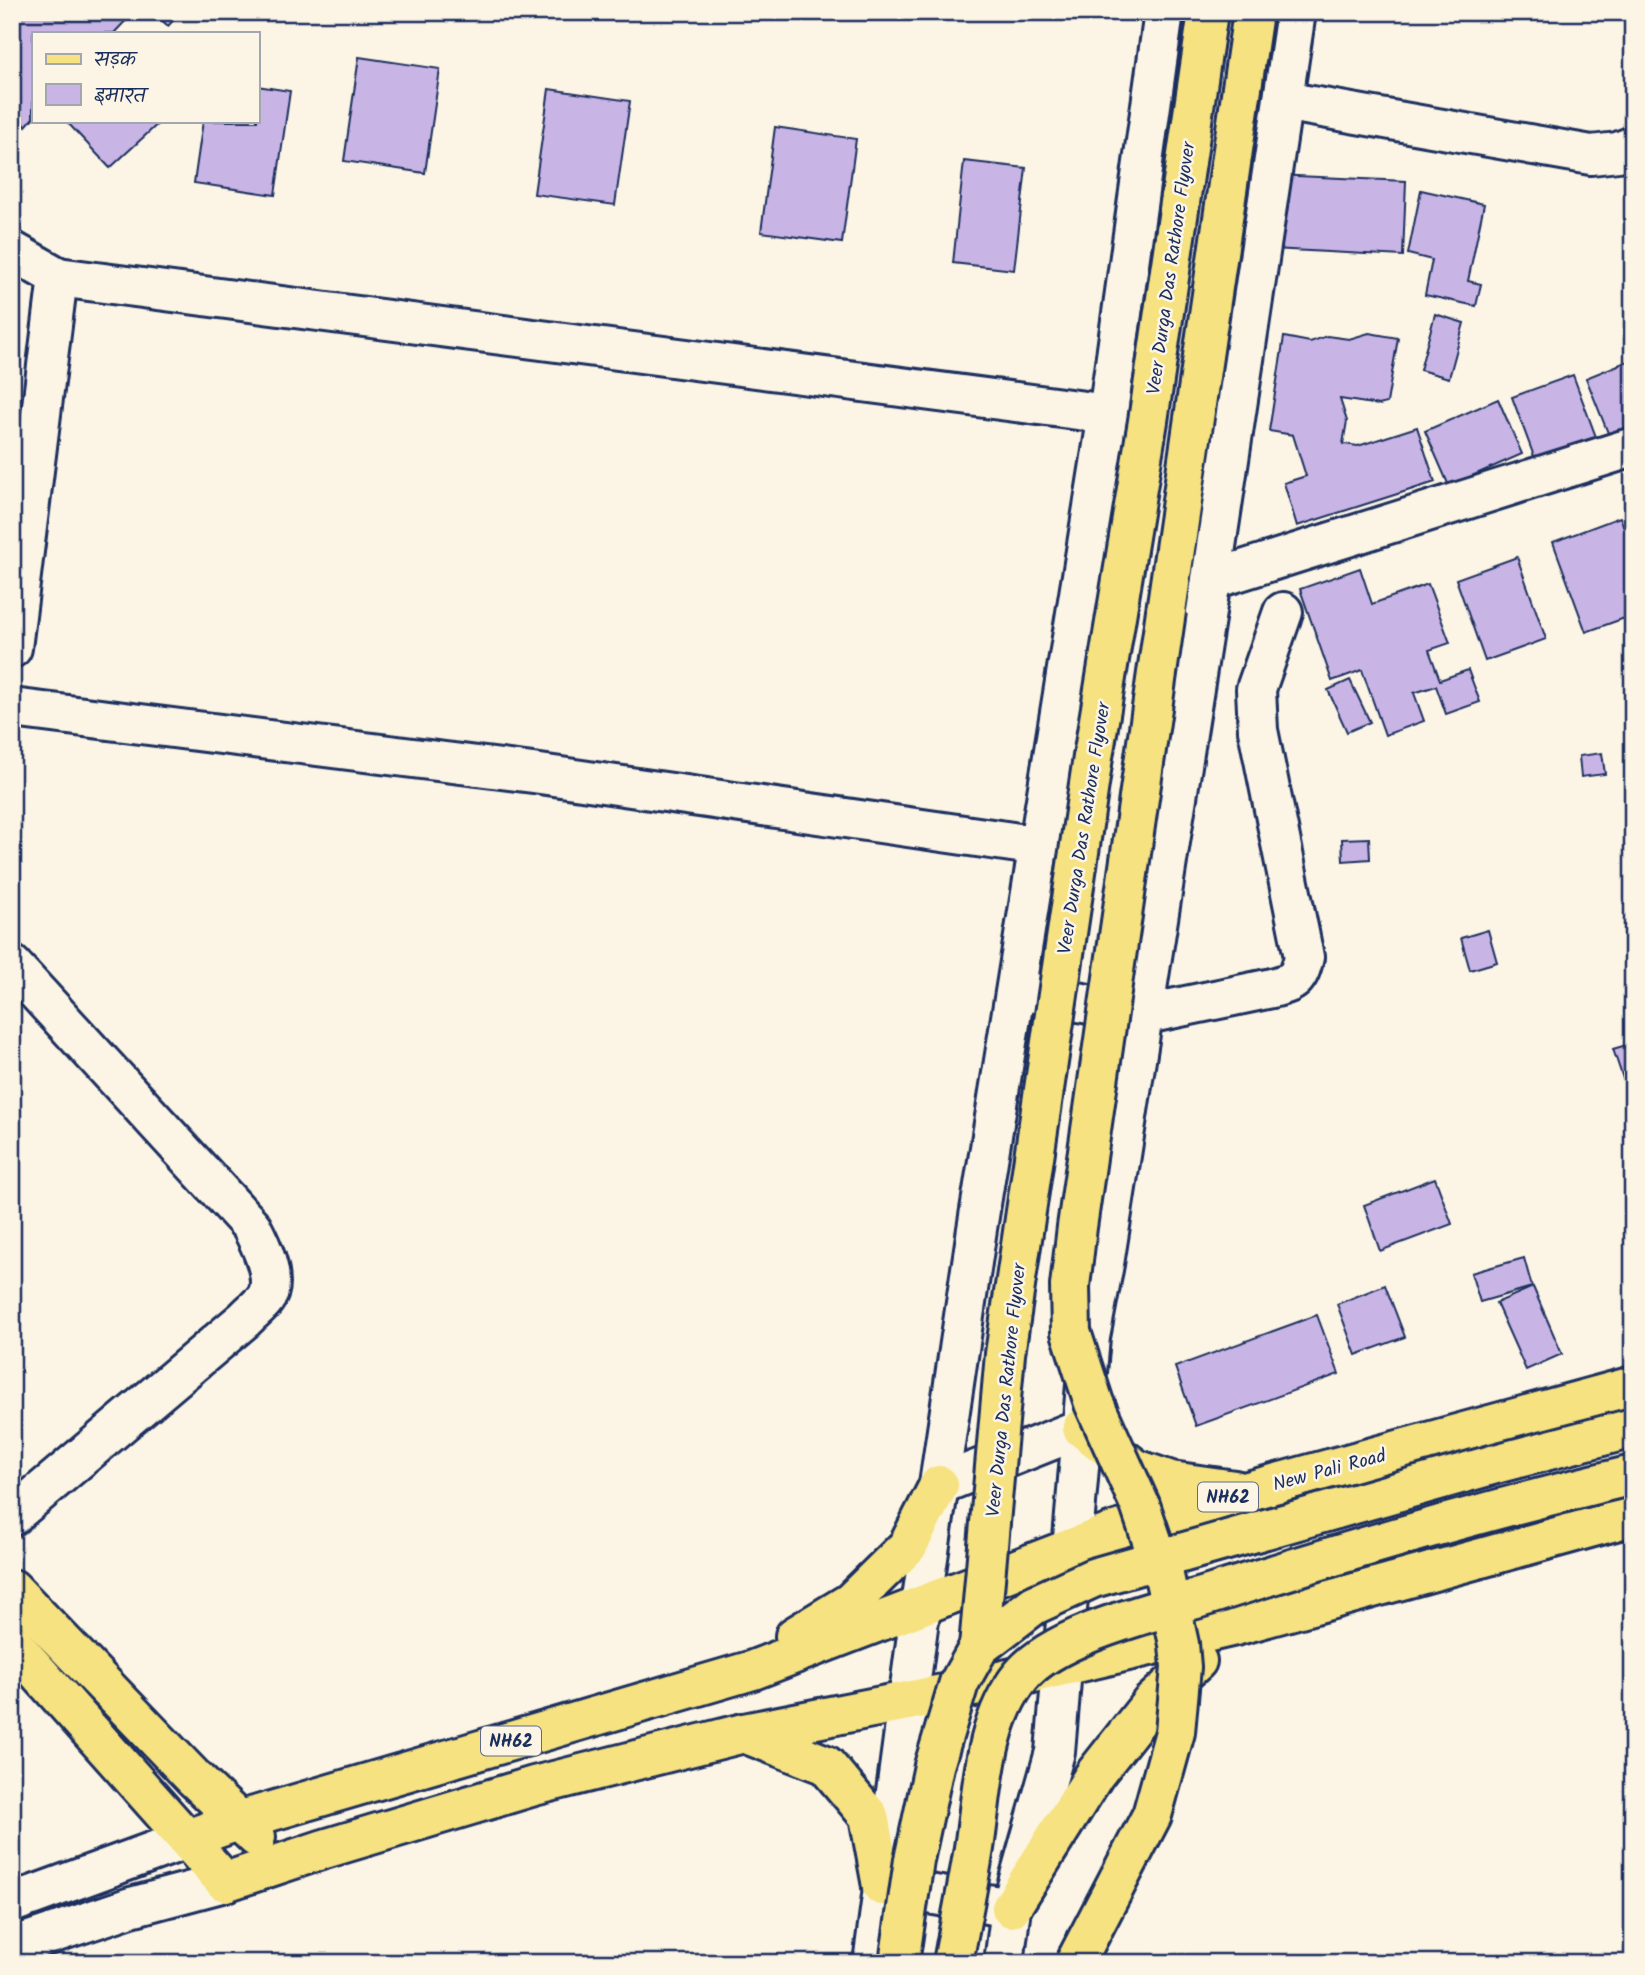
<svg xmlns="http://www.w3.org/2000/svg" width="1645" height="1975" viewBox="0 0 1645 1975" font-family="Kalam,'Playpen Sans Deva',sans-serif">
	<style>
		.building { fill: #c8b5e5; stroke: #1b2f5e; stroke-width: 2 }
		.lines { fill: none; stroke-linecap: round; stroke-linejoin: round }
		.minor-casing { stroke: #1b2f5e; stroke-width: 44 }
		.major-casing { stroke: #1b2f5e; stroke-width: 44 }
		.highway-casing { stroke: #1b2f5e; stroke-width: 44 }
		.minor { stroke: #fcf5e5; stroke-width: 38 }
		.major { stroke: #f6e281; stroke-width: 38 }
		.highway { stroke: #f6e281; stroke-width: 38 }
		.major-bridge-casing { stroke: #1b2f5e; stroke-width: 44; stroke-linecap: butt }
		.major-bridge { stroke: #f6e281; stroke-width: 38 }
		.labels { text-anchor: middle; stroke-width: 5; stroke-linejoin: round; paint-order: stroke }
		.shield { fill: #fcf5e5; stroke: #5e6a86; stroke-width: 2 }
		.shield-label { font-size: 18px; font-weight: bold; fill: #1b2f5e }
		.street-label { font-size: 19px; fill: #1b2f5e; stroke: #fcf5e5 }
	</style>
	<rect width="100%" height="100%" fill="#fcf5e5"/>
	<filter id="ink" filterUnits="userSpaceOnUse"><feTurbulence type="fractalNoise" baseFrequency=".0143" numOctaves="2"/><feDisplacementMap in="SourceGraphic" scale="14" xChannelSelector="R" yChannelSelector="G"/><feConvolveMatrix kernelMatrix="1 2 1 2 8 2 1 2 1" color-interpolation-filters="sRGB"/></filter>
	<g filter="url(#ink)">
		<g class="building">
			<path d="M12 12H134L114 33H33V118L26 126 12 113Z"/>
			<path d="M153 12H181L168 26Z"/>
			<path d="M359 57 440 69 425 173 344 161Z"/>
			<path d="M257 86 290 91 275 195 194 183 203 121H257Z"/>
			<path d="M549 89 630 101 615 205 534 194Z"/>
			<path d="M69 121H161L110 168 67 122Z"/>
			<path d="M775 127 856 139 842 243 761 232Z"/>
			<path d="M964 161 1026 168 1014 270 953 263Z"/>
			<path d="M1275 175 1406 181 1403 256 1272 249Z"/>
			<path d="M1421 190 1484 204 1468 281 1481 284 1476 306 1425 295 1432 260 1408 254Z"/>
			<path d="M1435 314 1464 323 1449 378 1420 370Z"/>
			<path d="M1369 333 1398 338 1387 403 1379 405 1340 399 1347 421 1343 444 1358 446 1417 427 1435 482 1297 526 1284 483 1306 476 1293 435 1269 431 1284 337 1310 342 1327 336 1349 339Z"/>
			<path d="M1633 359V428L1610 438 1586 378Z"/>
			<path d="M1573 375 1596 437 1535 459 1512 397Z"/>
			<path d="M1498 399 1522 454 1449 486 1425 431Z"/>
			<path d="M1620 517 1633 551V615L1586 632 1553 542Z"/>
			<path d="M1517 557 1546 639 1485 661 1456 579Z"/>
			<path d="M1360 568 1372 604 1428 584 1450 643 1429 650 1440 680 1468 670 1480 702 1446 714 1436 686 1414 693 1424 721 1385 735 1362 670 1332 681 1300 589Z"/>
			<path d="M1350 680 1370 722 1347 732 1328 690Z"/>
			<path d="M1602 753 1605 774 1581 777 1579 756Z"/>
			<path d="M1369 838 1370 859 1343 861 1342 839Z"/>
			<path d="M1488 930 1497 962 1470 970 1461 938Z"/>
			<path d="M1633 1043V1108L1613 1049Z"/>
			<path d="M1435 1178 1452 1224 1380 1251 1364 1205Z"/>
			<path d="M1524 1258 1532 1287 1480 1302 1471 1273Z"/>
			<path d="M1385 1285 1405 1337 1356 1355 1337 1304Z"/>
			<path d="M1533 1287 1562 1354 1526 1370 1496 1303Z"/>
			<path d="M1317 1315 1339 1374 1196 1426 1175 1367Z"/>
		</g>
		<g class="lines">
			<g class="minor-casing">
				<g id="minor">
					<path d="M1283 101 1591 155 1618 152 1633 146"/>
					<path d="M12 251 58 277 12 648"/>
					<path d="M58 277 1108 414"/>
					<path d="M1211 580 1633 447"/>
					<path d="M12 708 533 773 1040 846"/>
					<path d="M12 965 251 1226C260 1243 279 1281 265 1299 260 1306 251 1312 245 1319L12 1516"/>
					<path d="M1025 991 1142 1015 1272 988C1295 982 1298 980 1304 957L1258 730 1256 689 1283 612"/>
					<path d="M939 1485 1082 1428"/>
					<path d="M882 1886 999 1906"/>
					<path d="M12 1903 187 1839"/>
					<path d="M12 1947 131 1907 225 1882"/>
					<path d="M873 1963 921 1605 977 1229 1108 414 1164 12"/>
					<path d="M1004 1963 1011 1908 1055 1752 1090 1337 1104 1264 1211 580 1296 12"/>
				</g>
			</g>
			<g class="major-casing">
				<path id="major" d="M1166 611 1253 12"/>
			</g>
			<g class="highway-casing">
				<g id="highway">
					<path d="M1082 1428 1136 1469 1171 1481 1235 1490"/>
					<path d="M12 1589 194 1778 256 1837"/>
					<path d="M795 1636 851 1602 908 1546 939 1485"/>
					<path d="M12 1643 225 1882 321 1850 534 1786 744 1733 948 1693 1235 1626 1633 1516"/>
					<path d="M744 1733 826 1765 869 1816 882 1886"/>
					<path d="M187 1839 238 1821 753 1670 1116 1531 1248 1491 1633 1386"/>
					<path d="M1011 1908 1095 1774 1151 1703 1197 1661"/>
				</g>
			</g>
			<use href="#minor" class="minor"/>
			<use href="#major" class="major"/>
			<use href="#highway" class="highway"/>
			<g class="major-bridge-casing">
				<g id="major-bridge">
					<path d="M979 1647 1005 1354 1093 757 1148 421 1208 12"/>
					<path d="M899 1963 914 1860 934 1766 959 1683 979 1647 1034 1605 1093 1578 1499 1463 1633 1428"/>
					<path d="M953 1963C960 1924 968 1886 974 1848 983 1791 983 1723 1021 1676 1055 1634 1157 1611 1209 1595 1349 1550 1490 1509 1633 1475"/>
					<path d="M1075 1963 1152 1815 1175 1732 1181 1667 1179 1644 1164 1576 1140 1505 1094 1403 1071 1332 1070 1286 1077 1227 1166 611"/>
				</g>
			</g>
			<use href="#major-bridge" class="major-bridge"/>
		</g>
	</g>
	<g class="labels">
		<g class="shield">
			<rect x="1198" y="1482.5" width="60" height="29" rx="5"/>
			<rect x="481" y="1726.5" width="60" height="29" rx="5"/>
		</g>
		<g class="shield-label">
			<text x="1228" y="1503">NH62</text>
			<text x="511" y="1747">NH62</text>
		</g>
		<g class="street-label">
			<text transform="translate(1170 268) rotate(-82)" y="7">Veer Durga Das Rathore Flyover</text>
			<text transform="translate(1083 828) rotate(-81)" y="7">Veer Durga Das Rathore Flyover</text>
			<text transform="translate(1005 1390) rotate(-84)" y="7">Veer Durga Das Rathore Flyover</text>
			<text transform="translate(1329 1469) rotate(-15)" y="7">New Pali Road</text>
		</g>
	</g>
	<rect width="1645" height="1975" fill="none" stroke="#fcf5e5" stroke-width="42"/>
	<rect x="21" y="21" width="1603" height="1933" fill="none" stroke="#1b2f5e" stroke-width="2.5" filter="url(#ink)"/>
	<rect x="32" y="32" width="228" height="91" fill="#fcf5e5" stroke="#a2a6af" stroke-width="2"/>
	<rect x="46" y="54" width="35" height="10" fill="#f6e281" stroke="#a2a6af" stroke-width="2"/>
	<text x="94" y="66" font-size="21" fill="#1b2f5e">सड़क</text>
	<rect x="46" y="84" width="35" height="21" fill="#c8b5e5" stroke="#a2a6af" stroke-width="2"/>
	<text x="94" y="102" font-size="21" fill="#1b2f5e">इमारत</text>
</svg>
